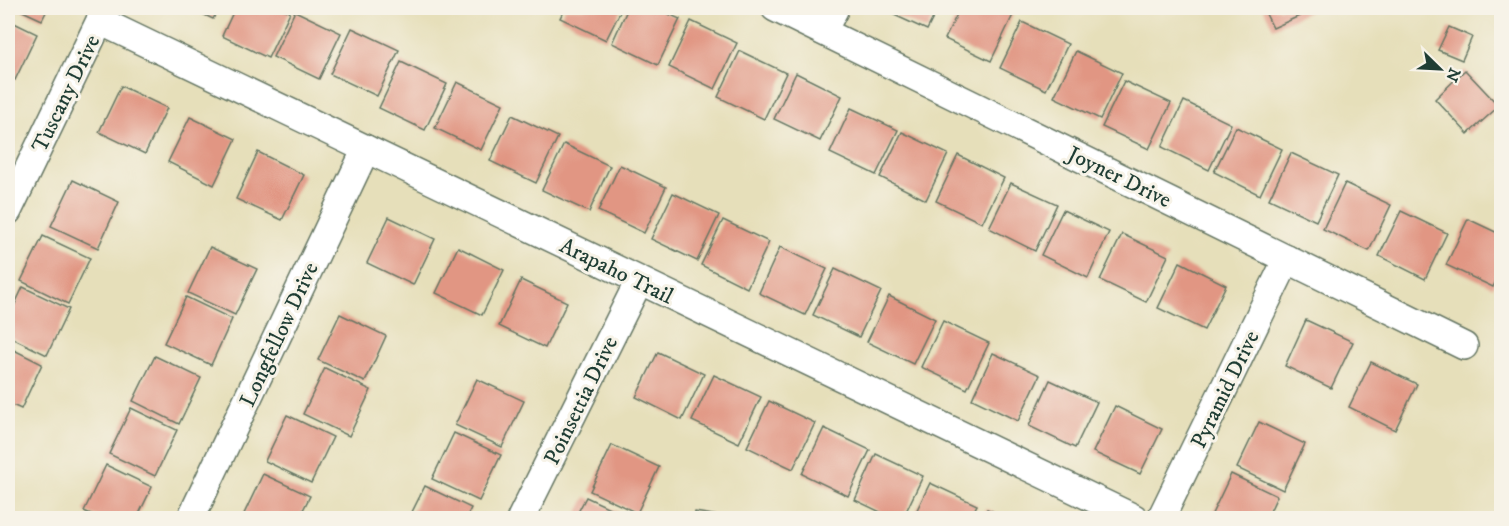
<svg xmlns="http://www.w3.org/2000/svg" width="1509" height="526" viewBox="0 0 1509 526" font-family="'IM FELL DW Pica',serif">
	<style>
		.building { fill: #e19683 }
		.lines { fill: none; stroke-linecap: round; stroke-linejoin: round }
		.minor-casing { stroke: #657663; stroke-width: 30 }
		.minor { stroke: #fff; stroke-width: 27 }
		.labels { text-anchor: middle; stroke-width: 6; stroke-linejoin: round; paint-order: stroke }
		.street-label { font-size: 22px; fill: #1f3d34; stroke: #f7f3e8 }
	</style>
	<rect width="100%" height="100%" fill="#f7f3e8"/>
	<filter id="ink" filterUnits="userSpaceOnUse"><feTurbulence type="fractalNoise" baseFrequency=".0167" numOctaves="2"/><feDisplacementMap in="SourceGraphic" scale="12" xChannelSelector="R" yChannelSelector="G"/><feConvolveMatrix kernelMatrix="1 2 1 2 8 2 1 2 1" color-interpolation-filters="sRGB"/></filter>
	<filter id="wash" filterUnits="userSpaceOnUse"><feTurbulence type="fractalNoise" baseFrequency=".008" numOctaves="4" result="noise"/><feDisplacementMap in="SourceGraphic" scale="24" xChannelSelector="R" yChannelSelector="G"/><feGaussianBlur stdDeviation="1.35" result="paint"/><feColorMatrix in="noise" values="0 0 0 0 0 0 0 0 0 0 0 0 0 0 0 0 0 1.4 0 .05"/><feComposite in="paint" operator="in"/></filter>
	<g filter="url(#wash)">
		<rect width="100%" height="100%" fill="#e6dfba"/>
		<g id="blocks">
			<g class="building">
				<path d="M16 8H48L42 20Z"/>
				<path d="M190 8H219L213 19Z"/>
				<path d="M235 8H281L290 12 268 58 222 36Z"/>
				<path d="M565 8H622L606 40 560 18Z"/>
				<path d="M628 8H655L680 19 658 65 612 43Z"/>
				<path d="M879 8H938L927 30Z"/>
				<path d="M960 8H996L1013 15 991 61 945 39Z"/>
				<path d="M1263 8H1317L1273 28Z"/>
				<path d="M295 11 341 33 319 79 273 57Z"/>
				<path d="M8 20 37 34 15 80 8 77Z"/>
				<path d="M691 21 737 43 715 89 669 67Z"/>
				<path d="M1022 22 1068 44 1046 90 1000 68Z"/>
				<path d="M1449 27 1472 37 1462 60 1438 50Z"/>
				<path d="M352 28 399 50 377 96 330 74Z"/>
				<path d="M740 51 786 73 764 119 718 97Z"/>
				<path d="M1076 51 1122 73 1100 119 1054 97Z"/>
				<path d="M401 62 447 84 425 130 379 108Z"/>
				<path d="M1465 70 1499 106 1468 134 1435 99Z"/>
				<path d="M796 73 842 96 820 141 774 119Z"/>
				<path d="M1124 81 1171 103 1149 149 1102 127Z"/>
				<path d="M457 82 503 104 481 150 435 128Z"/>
				<path d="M121 86 167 108 145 154 99 132Z"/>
				<path d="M1184 101 1231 124 1209 170 1162 147Z"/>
				<path d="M851 108 898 130 876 175 830 153Z"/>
				<path d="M512 115 558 137 536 183 490 161Z"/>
				<path d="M190 117 236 139 214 185 168 162Z"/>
				<path d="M1236 127 1282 149 1260 195 1214 172Z"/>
				<path d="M902 132 948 154 926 200 880 177Z"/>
				<path d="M564 144 610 166 589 212 542 190Z"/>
				<path d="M258 152 304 175 282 220 236 199Z"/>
				<path d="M1291 153 1338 175 1316 221 1269 199Z"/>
				<path d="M958 155 1004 178 982 223 936 201Z"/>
				<path d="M620 165 666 187 644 233 598 211Z"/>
				<path d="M73 180 119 202 98 248 51 226Z"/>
				<path d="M1011 183 1057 204 1035 251 989 228Z"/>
				<path d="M1345 183 1391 205 1369 251 1323 229Z"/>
				<path d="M673 193 719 215 697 261 651 239Z"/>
				<path d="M1063 210 1109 232 1088 278 1041 255Z"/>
				<path d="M1401 211 1447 233 1425 279 1379 256Z"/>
				<path d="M389 217 435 239 413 285 367 263Z"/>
				<path d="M1468 219 1502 235V269L1493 287 1446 265Z"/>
				<path d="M723 220 769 242 747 288 701 265Z"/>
				<path d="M1122 234 1168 256 1146 302 1100 280Z"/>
				<path d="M43 236 90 258 68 304 21 281Z"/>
				<path d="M210 247 257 269 235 315 188 293Z"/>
				<path d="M458 247 504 270 482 315 436 293Z"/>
				<path d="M780 247 827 269 805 315 759 293Z"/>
				<path d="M1180 262 1226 285 1204 330 1158 308Z"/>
				<path d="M835 269 881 291 859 337 813 315Z"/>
				<path d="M521 280 567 302 545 348 499 326Z"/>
				<path d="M23 287 69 309 47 355 8 336V319Z"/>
				<path d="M889 296 935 319 913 364 867 342Z"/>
				<path d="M186 297 232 319 211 365 164 343Z"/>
				<path d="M340 314 386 336 365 382 318 360Z"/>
				<path d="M1306 320 1353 342 1331 388 1285 366Z"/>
				<path d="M943 321 989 343 967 389 921 367Z"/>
				<path d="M8 347 42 364 21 409 8 403Z"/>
				<path d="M658 352 704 374 682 420 636 397Z"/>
				<path d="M993 353 1040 375 1018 421 972 399Z"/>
				<path d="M155 356 201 378 179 424 133 401Z"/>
				<path d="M1371 362 1417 384 1395 430 1349 407Z"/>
				<path d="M325 368 371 390 349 436 303 414Z"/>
				<path d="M714 375 761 397 739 443 692 421Z"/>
				<path d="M477 379 524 401 502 447 455 425Z"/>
				<path d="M1050 380 1097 402 1075 448 1029 426Z"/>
				<path d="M769 401 815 423 793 469 747 447Z"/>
				<path d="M1115 406 1162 429 1140 474 1093 452Z"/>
				<path d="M131 408 177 430 155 476 109 454Z"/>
				<path d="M287 415 333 437 311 483 265 461Z"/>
				<path d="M1259 422 1305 444 1283 490 1237 468Z"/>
				<path d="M824 428 870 450 848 496 802 474Z"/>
				<path d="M454 433 501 455 479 501 432 479Z"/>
				<path d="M612 445 659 467 637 513 590 491Z"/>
				<path d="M876 454 923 476 903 518H893L855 500Z"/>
				<path d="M106 465 152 487 137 518H100L84 511Z"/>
				<path d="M263 474 310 496 299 518H242Z"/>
				<path d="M1231 474 1277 496 1267 518H1210Z"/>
				<path d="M930 483 977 505 970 518H913Z"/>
				<path d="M425 486 471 508 466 518H409Z"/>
				<path d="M586 497 631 518H575Z"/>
				<path d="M987 509 1008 518H982Z"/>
				<path d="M695 512 724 517V518H694Z"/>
			</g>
		</g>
	</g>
	<g filter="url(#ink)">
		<use href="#blocks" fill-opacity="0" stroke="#657663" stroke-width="1.5"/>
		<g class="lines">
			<g class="minor-casing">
				<g id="minor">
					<path d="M775 8 1464 346"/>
					<path d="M100 21 1134 518"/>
					<path d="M823 31 835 8"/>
					<path d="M8 211 106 8"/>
					<path d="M191 518 366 149"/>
					<path d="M521 518 639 281"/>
					<path d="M1161 518 1287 259"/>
				</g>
			</g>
			<use href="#minor" class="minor"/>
		</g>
	</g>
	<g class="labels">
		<g class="street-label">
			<text transform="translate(65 93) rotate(-64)" y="8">Tuscany Drive</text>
			<text transform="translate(1120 176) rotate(26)" y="8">Joyner Drive</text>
			<text transform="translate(617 270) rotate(26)" y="8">Arapaho Trail</text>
			<text transform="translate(278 334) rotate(-65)" y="8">Longfellow Drive</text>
			<text transform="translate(1224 389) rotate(-64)" y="8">Pyramid Drive</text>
			<text transform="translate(580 400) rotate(-64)" y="8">Poinsettia Drive</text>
		</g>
	</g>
	<rect width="1509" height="526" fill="none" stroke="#f7f3e8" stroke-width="30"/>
	<g transform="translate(1440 69) rotate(114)" stroke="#f7f3e8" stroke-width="4.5" paint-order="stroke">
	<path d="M0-4.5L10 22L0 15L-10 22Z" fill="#1f3d34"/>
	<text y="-9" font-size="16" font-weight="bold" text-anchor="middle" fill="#1f3d34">N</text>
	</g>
</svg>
